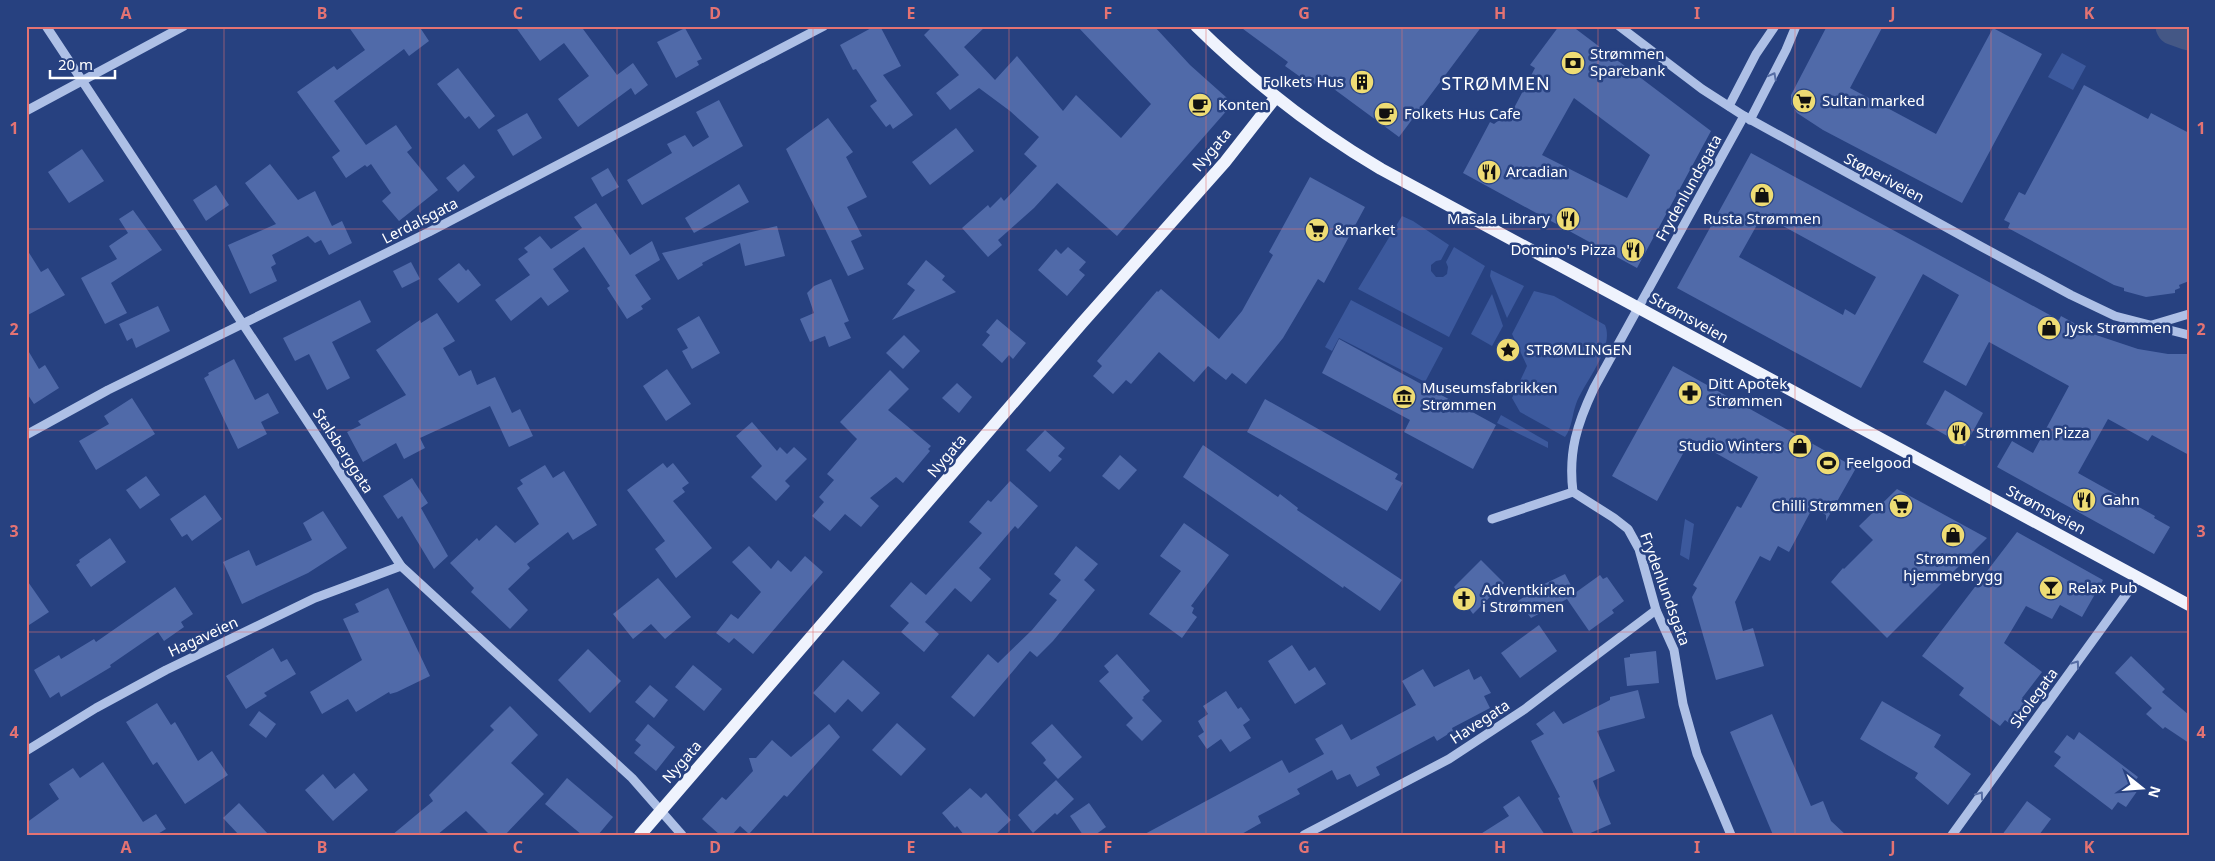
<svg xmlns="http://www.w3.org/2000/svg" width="2215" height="861" viewBox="0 0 2215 861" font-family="'Noto Sans',sans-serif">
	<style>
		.green { fill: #3c599d }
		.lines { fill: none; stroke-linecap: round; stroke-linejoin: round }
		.river { stroke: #445785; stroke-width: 39 }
		.building { fill: #506aa9; fill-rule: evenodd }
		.minor { stroke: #aec0e6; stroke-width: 9 }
		.major { stroke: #eff3fd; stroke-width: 12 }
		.oneway { stroke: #566da4 }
		.grid { fill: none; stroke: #e47373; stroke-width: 1; stroke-opacity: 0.55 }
		.labels { text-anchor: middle; stroke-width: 5; stroke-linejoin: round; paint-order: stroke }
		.poi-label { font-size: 15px; fill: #fff; stroke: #274180; text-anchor: start }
		.street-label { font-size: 15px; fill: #fff; stroke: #274180 }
		.quarter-label { font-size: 18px; letter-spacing: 1px; fill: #fff; stroke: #274180 }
		.neatline { fill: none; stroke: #e47373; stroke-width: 2 }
		.grid-label { font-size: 16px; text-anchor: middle; font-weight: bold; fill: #e47373 }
	</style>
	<rect width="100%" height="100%" fill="#274180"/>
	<g class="green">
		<path d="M2062 53 2086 66 2073 90 2048 77Z"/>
		<path d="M1402 216 1413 221 1449 245 1441 260 1436 261 1431 265V271L1436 277H1443L1447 274 1448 267 1446 262 1454 247 1485 266 1449 337 1358 289Z"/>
		<path d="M1491 270 1524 286 1507 318 1490 276Z"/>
		<path d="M1534 291 1554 296 1605 325C1615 348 1584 382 1576 404 1572 415 1572 428 1565 437L1520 412 1512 398 1527 366 1512 334Z"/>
		<path d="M1492 294 1503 326 1492 346 1471 334Z"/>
		<path d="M1351 300 1443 348 1425 382 1339 338 1332 351 1325 347Z"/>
		<path d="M1501 415 1548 442V448L1497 423Z"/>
		<path d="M1685 519 1694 524 1689 560 1680 555Z"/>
	</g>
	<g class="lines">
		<path class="river" d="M2175 26 2189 31"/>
	</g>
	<g class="building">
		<path d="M348 26H419L429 41 409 56 404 49 334 101 366 145 396 125 412 148 407 152 438 190 399 221 382 201 391 193 371 164 367 167 365 165 346 178 332 157 340 151 297 92 334 66 337 70 365 50Z"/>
		<path d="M515 26H588L583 29 617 75 633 63 648 85 635 95 631 88 578 127 558 99 589 76 564 43 540 61Z"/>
		<path d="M875 26H880L901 66 883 75 913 115 893 129 890 124 886 127 870 106 877 101 856 69 853 70 840 45Z"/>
		<path d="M933 26H986L964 47 995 80 1017 56 1063 111 1076 95 1121 138 1151 104 1077 26H1154L1190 65 1227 98 1229 108 1117 236 1057 183 1034 208 998 240 1002 245 988 257 962 228 988 205 990 208 1001 197 1004 201 1037 166 1024 154 1039 137 1010 111 979 88 950 110 936 93 959 75 924 35Z"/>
		<path d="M1239 26H1482L1399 137 1319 78 1313 86 1285 66 1288 62Z"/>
		<path d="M1559 26H1572L1711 131 1637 268 1463 173 1490 122 1494 124 1514 108 1535 68 1530 65ZM1574 98 1650 155 1627 198 1542 155Z"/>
		<path d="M1827 26H1883L1850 88 1936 134 1993 28 2042 54 1962 203 1823 130 1797 113 1791 104V95Z"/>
		<path d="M685 28 702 59 697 61 699 65 676 78 657 42Z"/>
		<path d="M458 68 495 116 479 129 469 116 465 119 437 84Z"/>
		<path d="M2084 85 2148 119 2151 113 2189 133V281L2179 285 2180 288 2175 290V293L2146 297 2124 291V288L2114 285 2008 228 2010 223 2004 220 2019 192 2025 195Z"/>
		<path d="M719 100 743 146 642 205 627 180 672 153 667 144 685 135 693 147 709 137 696 112Z"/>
		<path d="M527 113 542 138 513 156 497 130Z"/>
		<path d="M828 118 853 152 846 157 867 197 847 207 862 236 851 241 864 269 848 276 786 149Z"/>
		<path d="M956 128 974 151 930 185 912 162Z"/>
		<path d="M82 149 104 181 69 203 48 172Z"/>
		<path d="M1751 153 2059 320 2061 316 2096 335 2138 349 2168 354H2189V455L2152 435 2148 441 2108 419 2078 473 2155 516 2154 518 2170 527 2154 554 1997 467 2012 441 2033 453 2069 386 1989 342 1966 386 1923 362 1959 295 1923 274 1861 388 1677 288ZM1774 221 1876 277 1855 315 1845 309 1843 315 1739 257 1758 223Z"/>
		<path d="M270 164 298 200 315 191 332 226 342 221 352 243 329 255 321 240 315 243 308 236 272 255 276 264 271 267 277 281 250 294 228 245 276 224 245 183Z"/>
		<path d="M464 164 475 177 458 192 446 178Z"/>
		<path d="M608 168 619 187 602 197 591 178Z"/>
		<path d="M1310 177 1365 207 1324 283 1318 279 1283 338 1246 384 1232 373 1226 380 1208 366 1194 382 1159 352 1131 384 1126 380 1113 394 1093 376 1102 366 1097 361 1157 291 1158 292 1161 289 1219 339 1242 311 1273 255 1269 252Z"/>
		<path d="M739 184 749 202 694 233 685 218Z"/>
		<path d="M216 185 229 205 206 221 193 200Z"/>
		<path d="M596 203 630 255 652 241 660 260 635 275 651 299 641 306 643 309 627 319 607 288 610 286 584 247 553 269 569 291 548 306 541 297 511 321 495 300 530 275 518 259 528 252 524 248 540 236 551 249 582 228 574 217Z"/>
		<path d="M133 210 162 250 111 283 127 313 105 324 81 278 117 259 109 246 128 233 119 219Z"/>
		<path d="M777 226 785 256 745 266 740 243 702 263 703 265 678 280 662 253Z"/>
		<path d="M1068 247 1086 262 1079 270 1085 275 1067 296 1038 270 1056 249 1061 254Z"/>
		<path d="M26 248 41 272 48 268 65 295 26 316Z"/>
		<path d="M926 260 945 276 942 280 956 292 892 320 915 290 907 284Z"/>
		<path d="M411 262 420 279 402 288 393 271Z"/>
		<path d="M459 263 466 271 468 269 481 285 458 303 438 279Z"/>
		<path d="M831 279 849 321 844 323 851 338 829 347 825 336 810 342 800 319 814 313 807 293 814 286Z"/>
		<path d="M360 300 371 322 332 342 350 378 327 390 309 354 295 361 283 338Z"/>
		<path d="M158 306 170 331 136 348 132 338 127 341 119 324Z"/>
		<path d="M437 313 455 341 443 348 459 376 471 370 477 385 495 377 512 413 520 409 533 436 509 447 490 406 420 438 425 448 404 459 396 443 363 462 347 432 361 425 358 421 406 395 376 350 420 320 421 323Z"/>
		<path d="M699 316 720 353 692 369 682 351 688 348 677 329Z"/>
		<path d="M997 319 1026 343 1013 359 1009 355 1002 363 982 345 990 335 986 332Z"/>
		<path d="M904 335 920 351 903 369 886 353Z"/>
		<path d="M1339 339 1496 425 1473 469 1404 432 1410 420 1322 373Z"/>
		<path d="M26 347 39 369 45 365 59 388 34 404 26 392Z"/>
		<path d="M234 359 255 400 268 393 279 413 261 422 267 434 238 449 204 378 209 375 208 373Z"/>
		<path d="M1673 366 1856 468 1826 521V515L1813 507 1789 552 1778 546 1770 561 1760 556 1735 602 1743 631 1753 628 1764 666 1716 680 1692 597 1697 588 1693 585 1737 506 1741 508 1758 477 1691 439 1657 501 1612 476Z"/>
		<path d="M667 369 691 404 666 421 643 386Z"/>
		<path d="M890 370 909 389 888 410 931 446 928 449 930 451 903 483 896 477 870 498 879 506 861 527 845 514 830 531 812 516 824 502 819 497 834 480 827 474 857 439 840 422Z"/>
		<path d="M957 383 972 397 959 413 942 398Z"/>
		<path d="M1945 390 1983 413 1965 446 1926 424Z"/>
		<path d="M132 398 155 434 96 470 79 441 109 424 104 416Z"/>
		<path d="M1265 399 1398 474 1395 479 1403 483 1387 511 1247 432Z"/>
		<path d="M752 422 777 451 780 447 787 454 794 447 807 459 785 481 790 486 776 501 751 477 762 466 736 436Z"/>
		<path d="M1045 430 1065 448 1058 456 1062 459 1050 472 1026 450Z"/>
		<path d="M1203 445 1278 497 1280 494 1298 508 1297 510 1402 580 1380 611 1344 586 1343 588 1183 477Z"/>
		<path d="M1120 455 1137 470 1119 490 1102 476Z"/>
		<path d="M663 463 667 468 673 463 689 483 682 488 685 492 673 501 712 548 676 578 655 549 665 541 627 490Z"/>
		<path d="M545 465 553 478 564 471 597 525 573 540 568 532 527 564 530 568 508 589 528 610 510 629 471 592 474 588 450 563 477 538 479 541 496 525 515 543 539 524 517 488 523 484 520 480Z"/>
		<path d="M146 476 160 495 140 509 126 490Z"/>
		<path d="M412 478 428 503 421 508 448 556 434 569 402 516 398 519 383 496Z"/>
		<path d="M1010 481 1038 506 1018 529 1015 526 979 568 991 579 971 602 955 588 925 622 939 634 924 652 901 632 909 623 890 606 911 582 926 595 982 533 969 522 988 500 991 502Z"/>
		<path d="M1897 489 1987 538 1887 638 1831 582 1843 568 1844 569 1873 540 1859 526Z"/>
		<path d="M205 495 222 519 192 541 187 534 182 537 170 519Z"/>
		<path d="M323 511 347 548 308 573 242 604 223 562 249 550 256 566 312 540 303 523Z"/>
		<path d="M1184 523 1229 555 1191 606 1194 608 1192 613 1197 617 1182 638 1149 614 1181 571 1160 556Z"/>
		<path d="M2017 532 2103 580 2082 617 2060 605 2052 619 2026 606 2004 643 2042 672 2022 698 2026 701 2009 723 2005 720 2000 726 1959 695 1964 688 1922 656Z"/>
		<path d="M110 538 126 562 91 587 76 565 80 562 79 560Z"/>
		<path d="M749 546 771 569 778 560 791 572 805 556 823 572 753 654 734 638 729 643 716 633 731 614 738 619 761 592 732 562Z"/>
		<path d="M1076 546 1098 564 1084 580 1095 590 1053 641 1037 657 1030 651 974 717 951 697 988 654 998 663 1032 630 1057 600 1049 594 1061 580 1054 574Z"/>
		<path d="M1481 560 1504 583 1473 614 1454 587Z"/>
		<path d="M1565 574 1575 593 1600 575 1603 579 1607 577 1624 601 1612 610 1614 613 1589 631 1567 599 1531 618 1518 601 1538 587Z"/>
		<path d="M658 578 691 617 665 639 651 624 633 639 613 614Z"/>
		<path d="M26 579 49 612 26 627Z"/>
		<path d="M175 587 193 614 181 622 184 627 164 641 158 632 110 665 111 667 61 697 59 692 50 698 34 670 59 655 61 659 94 639 96 642Z"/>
		<path d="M388 588 430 676 397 692 390 694 389 692 356 712 348 699 322 714 310 692 362 660 343 619 359 612 355 604Z"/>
		<path d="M1539 625 1557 651 1520 678 1501 653Z"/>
		<path d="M1292 645 1309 671 1315 667 1326 684 1295 704 1268 661Z"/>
		<path d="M273 648 281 662 287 659 296 674 264 693 267 696 246 709 226 676Z"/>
		<path d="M588 649 621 681 590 713 558 680Z"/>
		<path d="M1656 651 1659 683 1627 686 1624 658 1630 657V654Z"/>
		<path d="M1117 654 1150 691 1143 697 1144 698 1142 700 1162 721 1142 741 1126 725 1133 718 1099 681 1109 672 1104 666Z"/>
		<path d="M2131 656 2165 689 2162 692 2189 715V743L2165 727 2163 729 2146 714 2152 708 2115 673Z"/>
		<path d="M843 660 880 693 862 712 848 699 835 713 813 693Z"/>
		<path d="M693 665 722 689 704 711 675 687Z"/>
		<path d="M1423 669 1434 687 1469 669 1474 680 1481 676 1491 693 1484 696 1490 708 1452 728 1453 731 1437 741 1434 736 1376 767 1380 775 1357 787 1350 774 1337 780 1332 770 1297 789 1300 794 1258 816 1261 823 1240 835H1143L1282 760 1289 773 1324 754 1315 739 1342 724 1351 740 1416 705 1402 681Z"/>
		<path d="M650 685 668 700 654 718 635 702Z"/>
		<path d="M1638 690 1645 718 1597 731 1615 771 1593 781 1611 824 1586 835H1574L1558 798 1560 797 1531 741 1544 734 1536 724 1554 711 1563 724 1610 700V697Z"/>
		<path d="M1226 691 1238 709 1241 707 1250 720 1243 725 1251 738 1230 752 1221 739 1207 749 1198 736 1204 732 1198 721 1208 714 1203 706Z"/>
		<path d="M1882 701 1941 735 1934 747 1971 774 1948 805 1915 778 1918 773 1860 739Z"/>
		<path d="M157 703 171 725 175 722 198 761 212 751 228 775 185 804 157 762 153 765 126 722Z"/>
		<path d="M510 706 538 735 511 763 544 794 505 835H490L466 811 437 835H392L433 801 429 795 494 730 490 726Z"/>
		<path d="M259 711 276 724 266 738 249 725Z"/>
		<path d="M1772 714 1811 806 1823 801 1831 821 1846 835H1773L1730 732Z"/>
		<path d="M897 723 926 749 901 776 872 750Z"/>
		<path d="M648 724 675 747 656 771 634 753 641 745 635 740Z"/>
		<path d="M829 724 840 737 787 797 784 795 749 834 740 826 732 835H720L702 819 722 797 726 800 753 771 749 758H756L772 740 791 757Z"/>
		<path d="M1052 724 1082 757 1058 779 1043 763 1046 760 1044 757 1031 743Z"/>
		<path d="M2079 732 2138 777 2132 785 2138 790 2126 807 2118 802 2112 810 2054 766 2061 757 2054 752 2067 735 2074 740Z"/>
		<path d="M103 762 143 822 156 814 166 829 156 835H26V823L59 799 49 784 73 768 80 778Z"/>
		<path d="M354 773 368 790 333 821 305 790 323 774 335 789Z"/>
		<path d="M567 778 613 817 598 835H582L545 804Z"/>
		<path d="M1056 780 1074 799 1057 815 1055 813 1033 833 1018 815Z"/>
		<path d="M970 788 981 798 986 793 1011 820 995 835H964L957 826 955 828 942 813Z"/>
		<path d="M1519 796 1545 835H1479L1509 816 1503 807Z"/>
		<path d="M2027 801 2051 819 2039 835H2002Z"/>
		<path d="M239 803 269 835H239L223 818Z"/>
		<path d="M1089 803 1106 827 1095 835H1083L1070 816Z"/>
	</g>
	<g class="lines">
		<g class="minor">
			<path d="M46 26 309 424 401 566 632 778 682 835"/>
			<path d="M1619 26 1702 89 1744 116 1982 247 2071 295 2115 316 2189 335"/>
			<path d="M1729 106 1756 54 1775 26"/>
			<path d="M26 111 184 26"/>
			<path d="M1750 120 1786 50 1796 26"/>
			<path d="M2152 325 2189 314"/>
			<path d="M26 435 108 390 429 232 824 26"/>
			<path d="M1492 519 1573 492"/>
			<path d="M26 751 96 708 166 670 315 598 401 566"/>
			<path d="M1304 835 1449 759 1525 709 1656 610"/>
			<path d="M1731 835 1697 754 1683 704 1674 650 1656 610 1639 549 1628 529 1614 518 1573 492C1568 452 1577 424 1594 388L1744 116"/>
			<path d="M1952 835 2138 578"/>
		</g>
		<g class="major">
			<path d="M1196 26C1252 81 1313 129 1381 169L2189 605"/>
			<path d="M640 835 1082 323 1225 162 1276 97"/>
		</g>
	</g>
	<defs><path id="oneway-chevron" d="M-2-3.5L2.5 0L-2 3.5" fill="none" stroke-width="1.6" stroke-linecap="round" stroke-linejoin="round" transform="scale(1.25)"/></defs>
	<g class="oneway">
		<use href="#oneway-chevron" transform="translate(1773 76) rotate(-62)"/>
		<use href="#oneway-chevron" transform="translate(2076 664) rotate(-54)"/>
		<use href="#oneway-chevron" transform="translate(1980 795) rotate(-54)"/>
	</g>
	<path class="grid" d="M224 26V835M420 26V835M617 26V835M813 26V835M1009 26V835M1206 26V835M1402 26V835M1598 26V835M1795 26V835M1991 26V835M26 229H2189M26 430H2189M26 632H2189"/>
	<defs>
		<g id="bank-disc" transform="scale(1.25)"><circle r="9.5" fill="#eedc74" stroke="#274180"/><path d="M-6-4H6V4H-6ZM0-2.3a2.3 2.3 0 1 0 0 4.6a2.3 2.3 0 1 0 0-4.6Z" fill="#111"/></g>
		<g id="building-disc" transform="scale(1.25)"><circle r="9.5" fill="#eedc74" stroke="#274180"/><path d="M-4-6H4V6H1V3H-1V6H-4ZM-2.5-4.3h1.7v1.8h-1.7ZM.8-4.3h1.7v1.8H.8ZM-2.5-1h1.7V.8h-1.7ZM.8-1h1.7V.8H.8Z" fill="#111"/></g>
		<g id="supermarket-disc" transform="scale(1.25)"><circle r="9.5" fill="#eedc74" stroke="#274180"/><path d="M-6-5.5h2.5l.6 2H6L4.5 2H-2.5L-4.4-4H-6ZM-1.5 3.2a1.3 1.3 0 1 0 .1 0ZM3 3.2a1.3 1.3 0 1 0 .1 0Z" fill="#111"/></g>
		<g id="cafe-disc" transform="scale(1.25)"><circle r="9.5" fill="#eedc74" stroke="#274180"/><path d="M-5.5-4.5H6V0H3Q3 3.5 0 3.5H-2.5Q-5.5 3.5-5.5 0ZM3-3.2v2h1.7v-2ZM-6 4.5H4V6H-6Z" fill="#111"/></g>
		<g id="restaurant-disc" transform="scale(1.25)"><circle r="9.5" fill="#eedc74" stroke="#274180"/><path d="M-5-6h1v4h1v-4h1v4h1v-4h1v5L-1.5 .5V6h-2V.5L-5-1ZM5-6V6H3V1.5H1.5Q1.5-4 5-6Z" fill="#111"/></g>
		<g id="shop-disc" transform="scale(1.25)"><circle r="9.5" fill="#eedc74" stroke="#274180"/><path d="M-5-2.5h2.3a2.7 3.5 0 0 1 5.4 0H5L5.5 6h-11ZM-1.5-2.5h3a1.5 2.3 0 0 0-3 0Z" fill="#111"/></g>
		<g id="sight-disc" transform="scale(1.25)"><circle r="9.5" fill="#eedc74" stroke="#274180"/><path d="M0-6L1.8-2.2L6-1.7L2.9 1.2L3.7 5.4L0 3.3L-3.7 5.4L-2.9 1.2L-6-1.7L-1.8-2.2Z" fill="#111"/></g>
		<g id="pharmacy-disc" transform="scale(1.25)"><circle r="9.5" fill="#eedc74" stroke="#274180"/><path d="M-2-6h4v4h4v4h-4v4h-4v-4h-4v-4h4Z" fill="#111"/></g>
		<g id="museum-disc" transform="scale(1.25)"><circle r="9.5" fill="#eedc74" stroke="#274180"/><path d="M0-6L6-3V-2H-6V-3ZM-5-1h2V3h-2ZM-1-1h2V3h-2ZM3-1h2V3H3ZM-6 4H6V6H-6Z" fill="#111"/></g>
		<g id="stadium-disc" transform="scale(1.25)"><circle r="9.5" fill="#eedc74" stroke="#274180"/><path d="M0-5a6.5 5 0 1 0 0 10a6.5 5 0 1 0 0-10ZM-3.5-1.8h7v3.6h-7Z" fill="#111"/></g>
		<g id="bar-disc" transform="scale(1.25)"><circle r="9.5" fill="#eedc74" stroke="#274180"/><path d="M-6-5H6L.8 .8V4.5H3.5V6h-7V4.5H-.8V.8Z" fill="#111"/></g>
		<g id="church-disc" transform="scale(1.25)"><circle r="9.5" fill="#eedc74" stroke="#274180"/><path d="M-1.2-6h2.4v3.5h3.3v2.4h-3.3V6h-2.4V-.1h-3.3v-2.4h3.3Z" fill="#111"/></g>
	</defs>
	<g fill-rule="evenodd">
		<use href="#bank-disc" x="1573" y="63"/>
		<use href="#building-disc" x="1362" y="82"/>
		<use href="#supermarket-disc" x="1804" y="101"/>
		<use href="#cafe-disc" x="1200" y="105"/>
		<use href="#cafe-disc" x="1386" y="114"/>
		<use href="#restaurant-disc" x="1489" y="172"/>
		<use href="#shop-disc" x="1762" y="195"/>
		<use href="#restaurant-disc" x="1568" y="219"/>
		<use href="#supermarket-disc" x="1317" y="230"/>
		<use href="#restaurant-disc" x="1633" y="250"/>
		<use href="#shop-disc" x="2049" y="328"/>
		<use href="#sight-disc" x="1508" y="350"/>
		<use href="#pharmacy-disc" x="1690" y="393"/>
		<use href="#museum-disc" x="1404" y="397"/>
		<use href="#restaurant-disc" x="1959" y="433"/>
		<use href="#shop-disc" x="1800" y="446"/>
		<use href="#stadium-disc" x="1828" y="463"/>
		<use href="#restaurant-disc" x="2084" y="500"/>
		<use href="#supermarket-disc" x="1901" y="506"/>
		<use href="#shop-disc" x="1953" y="535"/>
		<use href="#bar-disc" x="2051" y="588"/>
		<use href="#church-disc" x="1464" y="599"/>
	</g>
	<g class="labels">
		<g class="poi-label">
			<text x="1590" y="59">Strømmen<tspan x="1590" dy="17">Sparebank</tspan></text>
			<text x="1344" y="87" text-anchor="end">Folkets Hus</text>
			<text x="1822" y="106">Sultan marked</text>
			<text x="1218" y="110">Konten</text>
			<text x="1404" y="119">Folkets Hus Cafe</text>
			<text x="1506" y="177">Arcadian</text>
			<text x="1550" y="224" text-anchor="end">Masala Library</text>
			<text x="1762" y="224" text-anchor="middle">Rusta Strømmen</text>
			<text x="1334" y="235">&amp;market</text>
			<text x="1616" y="255" text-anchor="end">Domino's Pizza</text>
			<text x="2066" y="333">Jysk Strømmen</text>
			<text x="1526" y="355">STRØMLINGEN</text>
			<text x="1708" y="389">Ditt Apotek<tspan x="1708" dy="17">Strømmen</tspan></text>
			<text x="1422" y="393">Museumsfabrikken<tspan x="1422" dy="17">Strømmen</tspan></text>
			<text x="1976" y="438">Strømmen Pizza</text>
			<text x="1782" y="451" text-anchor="end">Studio Winters</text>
			<text x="1846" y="468">Feelgood</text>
			<text x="2102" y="505">Gahn</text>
			<text x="1884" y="511" text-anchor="end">Chilli Strømmen</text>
			<text x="1953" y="564" text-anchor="middle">Strømmen<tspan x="1953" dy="17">hjemmebrygg</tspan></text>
			<text x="2068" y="593">Relax Pub</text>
			<text x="1482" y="595">Adventkirken<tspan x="1482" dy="17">i Strømmen</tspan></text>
		</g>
		<g class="street-label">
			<text transform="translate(1212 150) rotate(-50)" y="5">Nygata</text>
			<text transform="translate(1884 178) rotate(28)" y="5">Støperiveien</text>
			<text transform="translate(1689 188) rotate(-61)" y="5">Frydenlundsgata</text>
			<text transform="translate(420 221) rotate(-27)" y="5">Lerdalsgata</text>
			<text transform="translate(1689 318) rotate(29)" y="5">Strømsveien</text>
			<text transform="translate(343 451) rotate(57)" y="5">Stalsberggata</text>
			<text transform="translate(947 456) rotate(-50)" y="5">Nygata</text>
			<text transform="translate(2046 510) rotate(28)" y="5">Strømsveien</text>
			<text transform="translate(1665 589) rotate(70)" y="5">Frydenlundsgata</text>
			<text transform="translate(203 637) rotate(-25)" y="5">Hagaveien</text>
			<text transform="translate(2034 698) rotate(-54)" y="5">Skolegata</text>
			<text transform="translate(1480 722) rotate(-33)" y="5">Havegata</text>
			<text transform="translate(682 762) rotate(-49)" y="5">Nygata</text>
		</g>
		<g class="quarter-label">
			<text x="1496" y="90">STRØMMEN</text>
		</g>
	</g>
	<rect width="2215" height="861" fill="none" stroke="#274180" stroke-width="55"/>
	<g transform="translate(2142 788) rotate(107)" stroke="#274180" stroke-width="4" paint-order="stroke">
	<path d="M0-4L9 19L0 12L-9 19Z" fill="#ffffff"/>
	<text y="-8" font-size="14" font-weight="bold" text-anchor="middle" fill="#ffffff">N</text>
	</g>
	<path d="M50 70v8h65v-8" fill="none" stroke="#ffffff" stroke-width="2.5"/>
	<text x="58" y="70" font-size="15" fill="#ffffff" stroke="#274180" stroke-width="4" paint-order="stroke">20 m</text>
	<rect x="28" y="28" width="2160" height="806" class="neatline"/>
	<g class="grid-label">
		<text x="126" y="19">A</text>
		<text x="322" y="19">B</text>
		<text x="518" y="19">C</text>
		<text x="715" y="19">D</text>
		<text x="911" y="19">E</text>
		<text x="1108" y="19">F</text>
		<text x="1304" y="19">G</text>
		<text x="1500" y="19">H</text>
		<text x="1697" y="19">I</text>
		<text x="1893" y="19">J</text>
		<text x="2089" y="19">K</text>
		<text x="14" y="134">1</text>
		<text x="2201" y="134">1</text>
		<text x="14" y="335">2</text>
		<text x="2201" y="335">2</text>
		<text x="14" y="537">3</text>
		<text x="2201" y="537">3</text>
		<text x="14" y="738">4</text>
		<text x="2201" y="738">4</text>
		<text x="126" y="853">A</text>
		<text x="322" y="853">B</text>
		<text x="518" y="853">C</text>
		<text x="715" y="853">D</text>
		<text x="911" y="853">E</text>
		<text x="1108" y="853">F</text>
		<text x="1304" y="853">G</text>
		<text x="1500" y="853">H</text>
		<text x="1697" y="853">I</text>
		<text x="1893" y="853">J</text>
		<text x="2089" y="853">K</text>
	</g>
</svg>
